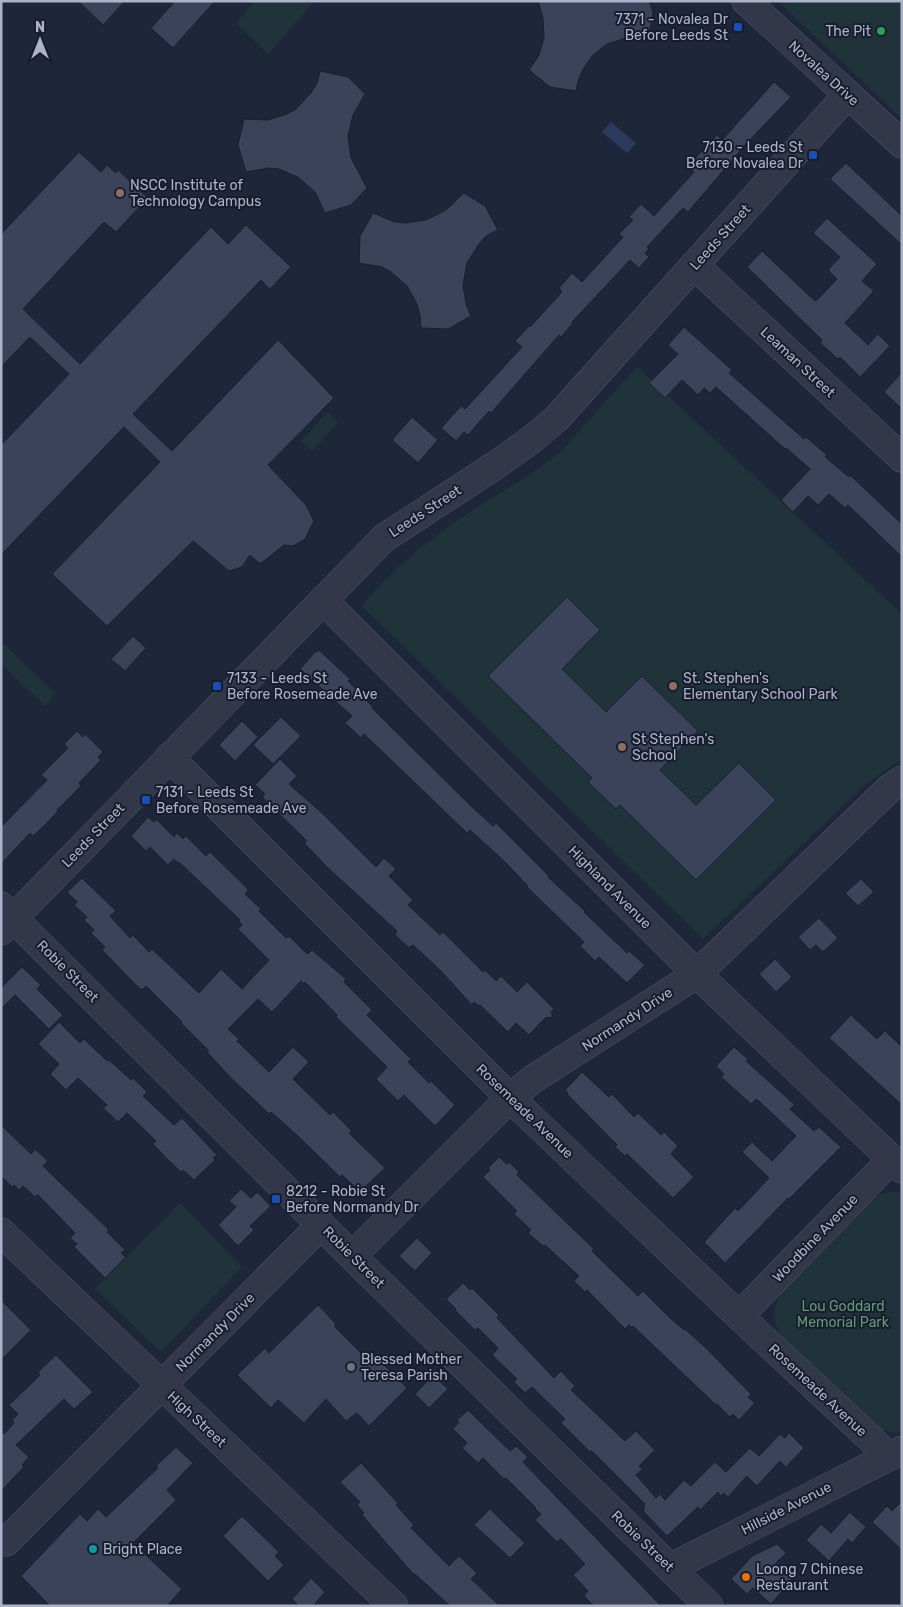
<svg xmlns="http://www.w3.org/2000/svg" width="903" height="1607" viewBox="0 0 903 1607" font-family="Rubik,sans-serif">
	<style>
		.green { fill: #20333b }
		.water { fill: #2c3a5e }
		.building { fill: #3a435a; stroke: #1a1f30 }
		.lines { fill: none; stroke-linecap: round; stroke-linejoin: round }
		.minor-casing { stroke: #505568; stroke-width: 29 }
		.minor { stroke: #32384a; stroke-width: 28 }
		.transit-dot { fill: #1a4fb4; stroke: #181d2e; stroke-width: 2 }
		.leisure-dot { fill: #2e9e5b; stroke: #181d2e; stroke-width: 2 }
		.education-dot { fill: #8d6e63; stroke: #181d2e; stroke-width: 2 }
		.worship-dot { fill: #6b7280; stroke: #181d2e; stroke-width: 2 }
		.culture-dot { fill: #0f9aa8; stroke: #181d2e; stroke-width: 2 }
		.food-dot { fill: #e8710a; stroke: #181d2e; stroke-width: 2 }
		.labels { text-anchor: middle; stroke-width: 4; stroke-linejoin: round; paint-order: stroke }
		.poi-label { font-size: 14px; fill: #acb2c7; stroke: #181d2e; text-anchor: start }
		.street-label { font-size: 14px; fill: #acb2c7; stroke: #181d2e }
		.park-label { font-size: 14px; fill: #629977; stroke: #181d2e }
	</style>
	<rect width="100%" height="100%" fill="#1e2639"/>
	<g class="green">
		<path d="M255 1H315L268 54 236 23Z"/>
		<path d="M778 1H902V117L901 118Z"/>
		<path d="M637 367 902 614V759L867 783 703 939 362 606 382 583 415 552 462 517 532 473 560 452Z"/>
		<path d="M328 412 338 422 312 451 301 441Z"/>
		<path d="M2 642 56 694 45 706 1 664Z"/>
		<path d="M891 1192H902V1432L898 1433 879 1430 788 1344C771 1325 770 1312 783 1290L869 1203 879 1195Z"/>
		<path d="M180 1203 242 1267 161 1352 95 1289Z"/>
	</g>
	<path class="water" d="M611 122 636 143 627 153 602 132Z"/>
	<g class="building">
		<path d="M78 1H125L103 25Z"/>
		<path d="M175 1H215L173 48 151 28Z"/>
		<path d="M538 1H649L653 12 649 37 626 38 607 44 593 55 583 69 578 81 576 91 550 87 529 70 539 55 544 38 543 18Z"/>
		<path d="M320 71 348 77 365 94 353 115 348 136 351 158 367 188 351 205 325 213 315 192 298 177 279 169 269 168 246 172 238 145 244 119 268 120 287 114 296 109 311 93 317 83Z"/>
		<path d="M774 82 791 97 745 145 688 212 683 208 647 247 649 249 645 253 649 257 639 268 630 260 572 322 573 323 561 337 559 335 491 413 489 411 468 435 464 432 456 441 441 428 461 406 465 409 522 347 515 341 529 326 530 327 562 292 559 288 572 273 582 282 623 237 619 234 633 220 629 217 641 204 654 216 694 172 688 166 717 135 722 140Z"/>
		<path d="M79 152 101 172 107 165 116 173 118 170 148 198 116 232 104 222 23 309 80 364 211 227 228 244 246 225 291 267 270 289 261 280 133 414 172 451 278 340 334 398 268 465 306 505 314 521 305 539 293 546 284 545 260 564 250 555 242 567 229 571 193 541 107 626 52 574 160 462 124 427 1 555V445L69 374 30 337 1 367V234Z"/>
		<path d="M846 163 902 216V245L830 179Z"/>
		<path d="M464 193 485 206 498 230 486 236 479 244 467 263 463 285 466 304 471 316 448 329 421 328 420 316 417 304 407 286 391 272 382 267 359 263 360 236 373 213 395 222 405 223 426 220 446 210Z"/>
		<path d="M827 218 877 264 862 281 874 291 845 323 868 345 878 334 890 346 860 377 840 357 838 359 820 343 822 340 747 267 762 251 815 301 817 300 837 279 828 270 840 257 813 233Z"/>
		<path d="M684 327 732 370 729 373 804 439 806 437 827 455 825 457 849 477 850 475 902 524V557L848 505 845 508 829 494 818 505 808 496 793 512 781 500 810 469 786 448 785 449 716 387 710 393 704 388 698 395 682 380 665 398 649 383 678 354 668 345Z"/>
		<path d="M902 372V409L884 392Z"/>
		<path d="M412 417 438 440 418 463 392 440Z"/>
		<path d="M567 597 600 630 562 669 606 712 642 676 698 731 660 770 696 805 739 763 776 800 696 880 620 805 616 809 588 782 592 778 488 676Z"/>
		<path d="M133 636 146 648 125 671 111 659Z"/>
		<path d="M319 650 350 679 348 681 373 707 372 708 472 807 493 826 496 823 549 876 548 877 585 911 584 912 627 953 629 951 645 965 627 983 599 957 595 961 580 946 584 942 527 887 528 886 504 861 470 830 467 833 364 734 361 738 345 723 352 716 300 669 316 651 317 652Z"/>
		<path d="M281 717 301 736 273 764 253 745Z"/>
		<path d="M242 721 258 737 235 761 219 745Z"/>
		<path d="M77 731 83 737 85 734 103 752 98 757 101 760 79 783 81 786 57 810 58 811 45 825 33 836 30 833 1 864V827L47 780 41 775 68 748 64 744Z"/>
		<path d="M280 759 297 776 289 784 322 813 376 867 384 858 396 869 389 876 413 900 408 905 440 935 443 932 483 972 485 970 496 981 501 976 517 992 527 982 554 1009 551 1012 553 1017 545 1018 529 1035 516 1023 508 1032 480 1005 479 1006 474 1002 472 1005 439 969 413 945 409 948 395 935 397 931 327 867 304 843 307 841 262 797 265 794 255 785Z"/>
		<path d="M148 817 154 822 156 819 174 837 177 833 183 839 186 836 206 856 210 852 245 886 248 890 245 894 261 909 259 911 286 938 289 936 306 953 308 954 312 950 346 979 344 982 372 1010 367 1015 411 1059 408 1062 429 1083 431 1081 455 1105 435 1126 404 1095 398 1101 376 1079 387 1067 336 1017 337 1015 305 982 304 984 301 981 272 1012 258 999 228 1029 239 1039 237 1041 269 1072 293 1047 309 1062 293 1079 330 1115 333 1112 352 1131 349 1133 385 1168 361 1191 358 1188H356L342 1175 340 1177 298 1136 271 1112 269 1114 229 1076 207 1052 209 1051 181 1023 182 1022 146 986 142 990 137 986 102 950 105 947 91 933 94 930 84 920 87 917 74 905 77 902 67 892 82 878 116 911 110 916 130 938 133 935 149 952 152 949 199 993 221 969 242 989 269 960 238 929 242 925 239 921 240 920 179 862 178 863 174 859 168 865 150 847 146 851 131 836Z"/>
		<path d="M861 879 874 892 858 906 845 893Z"/>
		<path d="M819 918 838 938 823 952 816 945 810 950 798 937Z"/>
		<path d="M775 959 792 977 776 992 759 974Z"/>
		<path d="M22 967 41 985 37 989 63 1015 49 1029 15 995 1 1009V988Z"/>
		<path d="M851 1015 877 1039 885 1031 902 1047V1105L829 1038Z"/>
		<path d="M59 1022 80 1043 84 1039 107 1061 109 1060 131 1080 133 1078 147 1092 143 1096 174 1125 182 1118 217 1155 213 1158 215 1160 194 1180 183 1170 181 1172 168 1160 153 1144 156 1141 127 1113 118 1122 103 1108 107 1105 78 1078 66 1090 50 1074 59 1064 38 1044Z"/>
		<path d="M734 1047 748 1059 746 1061 795 1105 790 1109 814 1131 819 1127 841 1147 789 1199 788 1198 725 1263 704 1242 735 1208 738 1211 769 1178 742 1152 752 1142 772 1161 796 1136 758 1100 756 1099 751 1104 721 1077 724 1074 716 1066Z"/>
		<path d="M582 1072 609 1097 612 1094 634 1117 638 1113 661 1135 664 1132 678 1146 671 1154 694 1177 673 1198 627 1154 625 1156 615 1147 617 1145 567 1094 568 1093 565 1090Z"/>
		<path d="M1 1125 31 1154 35 1149 48 1161 43 1166 109 1230 107 1232 125 1250 121 1253 126 1257 105 1278 74 1247 77 1244 70 1238 75 1233 38 1195 35 1197 23 1186 19 1190 14 1185 12 1187 1 1176Z"/>
		<path d="M499 1157 507 1164 509 1162 519 1172 517 1175 594 1249 592 1251 638 1296 643 1291 668 1316 684 1330 685 1329 706 1348 751 1394 748 1397 755 1403 739 1420 733 1414 730 1417 717 1404 716 1405 633 1326 632 1328 629 1325 625 1329 587 1290 585 1292 574 1281 579 1276 545 1245 543 1246 528 1233 531 1230 514 1214 517 1211 483 1177 490 1170 488 1168Z"/>
		<path d="M241 1189 251 1198 257 1192 271 1206 250 1226 254 1230 238 1246 218 1225 236 1207 229 1201Z"/>
		<path d="M417 1238 432 1253 415 1271 399 1256Z"/>
		<path d="M463 1283 470 1290 472 1288 499 1315 497 1318 554 1378 561 1371 575 1386 571 1390 625 1441 636 1431 655 1450 639 1466 643 1469 636 1475 656 1498 660 1494 665 1500 684 1480 691 1486 715 1462 726 1472 750 1448 759 1456 780 1434 785 1438 789 1433 804 1448 786 1467 780 1461 757 1486 747 1476 728 1497 724 1493 721 1496 718 1492 700 1510 698 1507 667 1536 643 1511 645 1508 643 1506 645 1504 592 1451 590 1452 561 1423 565 1419 532 1387 525 1393 514 1382 517 1379 492 1355 498 1348 478 1328 475 1330 455 1310 456 1309 446 1299Z"/>
		<path d="M1 1300 31 1330 1 1360Z"/>
		<path d="M318 1305 336 1324 334 1326 371 1363 377 1358 407 1388 369 1426 357 1413 346 1421 326 1399 304 1423 278 1400 271 1408 237 1375 265 1348 269 1353Z"/>
		<path d="M56 1355 93 1392 74 1409 64 1399 16 1445 29 1457 22 1465 24 1467 1 1491V1431L4 1434 14 1423 12 1420 18 1414 9 1405 40 1375 38 1372Z"/>
		<path d="M433 1375 448 1389 429 1408 415 1394Z"/>
		<path d="M468 1410 510 1451 516 1446 528 1457 523 1462 661 1606H594L584 1596 588 1591 573 1575 585 1564 561 1539 557 1542 535 1520 541 1514 535 1509 536 1508 506 1478 504 1479 483 1458 478 1463 462 1448 467 1443 453 1429 459 1422 457 1420Z"/>
		<path d="M176 1447 193 1463 167 1490 176 1500 133 1543 182 1589 167 1606H50L21 1576 80 1514 87 1521 98 1509 106 1517 158 1468 156 1466Z"/>
		<path d="M361 1463 398 1503 396 1505 414 1525 411 1528 449 1566 459 1556 477 1573 471 1579 500 1606H450L415 1574 414 1575 362 1515 364 1513 357 1505 360 1502 340 1482Z"/>
		<path d="M902 1501V1550L872 1522 887 1506 892 1511Z"/>
		<path d="M490 1509 525 1543 510 1558 474 1525Z"/>
		<path d="M850 1512 866 1527 852 1543 848 1539 829 1561 806 1540 821 1524 831 1533Z"/>
		<path d="M242 1516 279 1552 275 1556 284 1565 268 1581 223 1536Z"/>
		<path d="M777 1544 786 1553 775 1564 792 1580 771 1604 753 1588 747 1594 731 1579 752 1556Z"/>
		<path d="M311 1578 325 1592 313 1606H299L292 1599Z"/>
	</g>
	<g class="lines">
		<g class="minor-casing">
			<g id="minor">
				<path d="M746 1 902 144"/>
				<path d="M694 265 902 458"/>
				<path d="M323 600 697 974 902 1169"/>
				<path d="M169 757 510 1098 739 1316 889 1456"/>
				<path d="M1 906 352 1256 709 1606"/>
				<path d="M1 931 384 538 496 465 531 440 557 418 848 94"/>
				<path d="M1 1232 394 1606"/>
				<path d="M352 1256 510 1098 533 1079 697 974 889 789 902 780"/>
				<path d="M739 1316 891 1160"/>
				<path d="M1 1542H6L321 1225"/>
				<path d="M670 1568 902 1450"/>
			</g>
		</g>
		<use href="#minor" class="minor"/>
	</g>
	<g class="transit-dot">
		<rect x="733" y="22" width="10" height="10" rx="2.5"/>
		<rect x="808" y="150" width="10" height="10" rx="2.5"/>
		<rect x="212" y="681" width="10" height="10" rx="2.5"/>
		<rect x="141" y="795" width="10" height="10" rx="2.5"/>
		<rect x="271" y="1194" width="10" height="10" rx="2.5"/>
	</g>
	<circle class="leisure-dot" cx="881" cy="31" r="5"/>
	<g class="education-dot">
		<circle cx="120" cy="193" r="5"/>
		<circle cx="673" cy="686" r="5"/>
		<circle cx="622" cy="747" r="5"/>
	</g>
	<circle class="worship-dot" cx="351" cy="1367" r="5"/>
	<circle class="culture-dot" cx="93" cy="1549" r="5"/>
	<circle class="food-dot" cx="746" cy="1577" r="5"/>
	<g class="labels">
		<g class="poi-label">
			<text x="728" y="24" text-anchor="end">7371 - Novalea Dr<tspan x="728" dy="16">Before Leeds St</tspan></text>
			<text x="871" y="36" text-anchor="end">The Pit</text>
			<text x="803" y="152" text-anchor="end">7130 - Leeds St<tspan x="803" dy="16">Before Novalea Dr</tspan></text>
			<text x="130" y="190">NSCC Institute of<tspan x="130" dy="16">Technology Campus</tspan></text>
			<text x="227" y="683">7133 - Leeds St<tspan x="227" dy="16">Before Rosemeade Ave</tspan></text>
			<text x="683" y="683">St. Stephen's<tspan x="683" dy="16">Elementary School Park</tspan></text>
			<text x="632" y="744">St Stephen's<tspan x="632" dy="16">School</tspan></text>
			<text x="156" y="797">7131 - Leeds St<tspan x="156" dy="16">Before Rosemeade Ave</tspan></text>
			<text x="286" y="1196">8212 - Robie St<tspan x="286" dy="16">Before Normandy Dr</tspan></text>
			<text x="361" y="1364">Blessed Mother<tspan x="361" dy="16">Teresa Parish</tspan></text>
			<text x="103" y="1554">Bright Place</text>
			<text x="756" y="1574">Loong 7 Chinese<tspan x="756" dy="16">Restaurant</tspan></text>
		</g>
		<g class="street-label">
			<text transform="translate(824 73) rotate(42)" y="5">Novalea Drive</text>
			<text transform="translate(720 237) rotate(-48)" y="5">Leeds Street</text>
			<text transform="translate(798 362) rotate(43)" y="5">Leaman Street</text>
			<text transform="translate(425 511) rotate(-33)" y="5">Leeds Street</text>
			<text transform="translate(93 835) rotate(-46)" y="5">Leeds Street</text>
			<text transform="translate(610 887) rotate(45)" y="5">Highland Avenue</text>
			<text transform="translate(68 971) rotate(45)" y="5">Robie Street</text>
			<text transform="translate(627 1019) rotate(-33)" y="5">Normandy Drive</text>
			<text transform="translate(525 1111) rotate(44)" y="5">Rosemeade Avenue</text>
			<text transform="translate(815 1238) rotate(-46)" y="5">Woodbine Avenue</text>
			<text transform="translate(354 1257) rotate(45)" y="5">Robie Street</text>
			<text transform="translate(215 1332) rotate(-45)" y="5">Normandy Drive</text>
			<text transform="translate(818 1390) rotate(43)" y="5">Rosemeade Avenue</text>
			<text transform="translate(197 1419) rotate(43)" y="5">High Street</text>
			<text transform="translate(786 1508) rotate(-27)" y="5">Hillside Avenue</text>
			<text transform="translate(643 1541) rotate(44)" y="5">Robie Street</text>
		</g>
		<g class="park-label">
			<text x="843" y="1311">Lou Goddard<tspan x="843" dy="16">Memorial Park</tspan></text>
		</g>
	</g>
	<rect width="903" height="1607" fill="none" stroke="#acb2c7" stroke-width="5"/>
	<g transform="translate(40 40)" stroke="#181d2e" stroke-width="4" paint-order="stroke">
	<path d="M0-4L9 19L0 12L-9 19Z" fill="#acb2c7"/>
	<text y="-8" font-size="14" font-weight="bold" text-anchor="middle" fill="#acb2c7">N</text>
	</g>
</svg>
